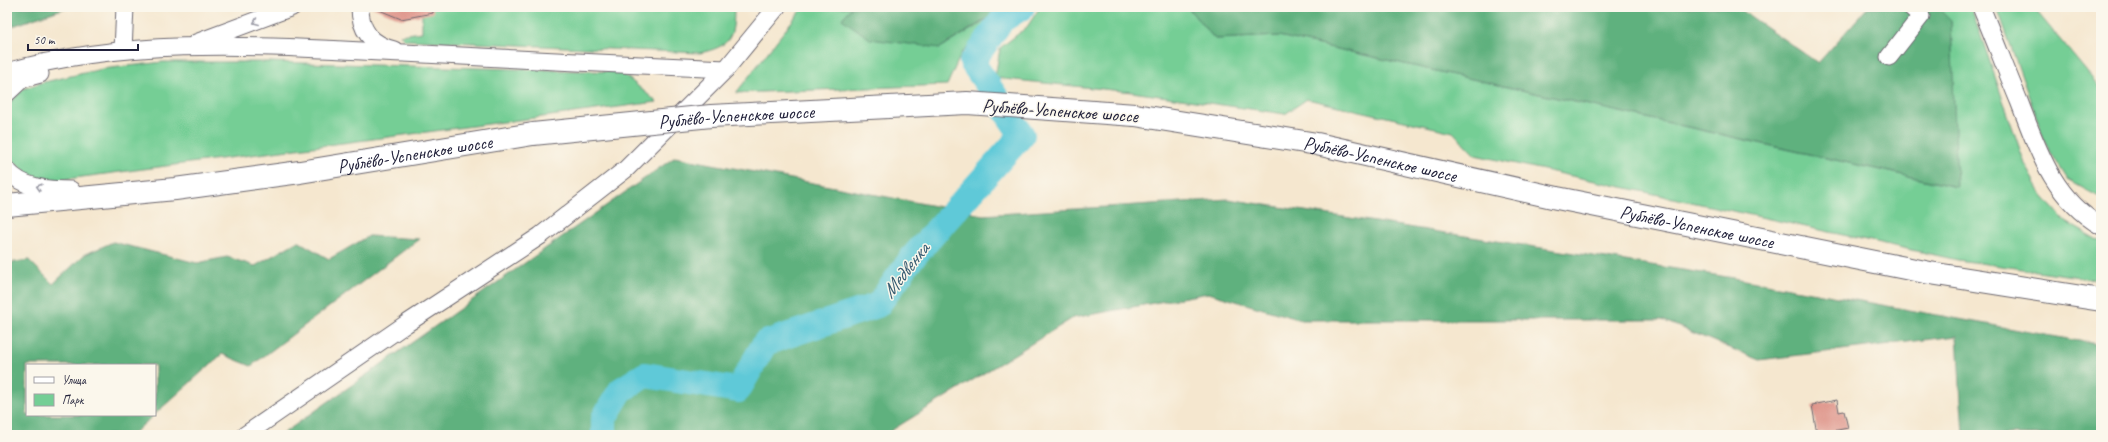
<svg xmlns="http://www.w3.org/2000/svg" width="2108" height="442" viewBox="0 0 2108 442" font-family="Caveat,sans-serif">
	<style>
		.green { fill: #74ce95; stroke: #4b7868 }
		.forest { fill: #5fb17e; stroke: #406a5c }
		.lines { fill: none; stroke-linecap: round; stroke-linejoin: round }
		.river { stroke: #5ec9d8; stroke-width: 26 }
		.building { fill: #de9287 }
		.minor-casing { stroke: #6c676f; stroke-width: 19 }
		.major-casing { stroke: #6c676f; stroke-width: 24 }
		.minor { stroke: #fff; stroke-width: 17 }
		.major { stroke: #fff; stroke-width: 22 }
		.major-bridge-casing { stroke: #6c676f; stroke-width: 24; stroke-linecap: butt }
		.major-bridge { stroke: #fff; stroke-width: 22 }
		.oneway { stroke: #9c9ca7 }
		.labels { text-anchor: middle; stroke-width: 3; stroke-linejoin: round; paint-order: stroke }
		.street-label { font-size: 19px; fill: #22223b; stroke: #fbf7ec }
		.water-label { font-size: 20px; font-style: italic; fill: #375c72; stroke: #fbf7ec }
	</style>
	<rect width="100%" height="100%" fill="#fbf7ec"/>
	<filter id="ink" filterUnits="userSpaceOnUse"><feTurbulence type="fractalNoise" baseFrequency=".025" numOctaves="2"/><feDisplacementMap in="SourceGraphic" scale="8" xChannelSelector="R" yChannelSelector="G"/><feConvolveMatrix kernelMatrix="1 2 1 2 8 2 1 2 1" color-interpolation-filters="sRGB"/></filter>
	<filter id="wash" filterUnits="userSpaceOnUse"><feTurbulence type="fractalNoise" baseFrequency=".012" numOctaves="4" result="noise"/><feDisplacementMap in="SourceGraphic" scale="16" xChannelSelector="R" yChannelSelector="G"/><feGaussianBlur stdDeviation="0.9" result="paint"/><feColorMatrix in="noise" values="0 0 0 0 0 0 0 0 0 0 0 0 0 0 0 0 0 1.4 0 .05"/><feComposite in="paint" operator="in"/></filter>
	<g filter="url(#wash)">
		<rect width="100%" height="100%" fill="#f5e7cf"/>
		<g class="green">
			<path d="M422 7H734C734 38 731 46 700 53L405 40 400 35 422 32Z"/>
			<path d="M803 7H852L842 19 940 48 1002 11 962 52 947 85 736 93Z"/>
			<path d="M1040 7H1187L1215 39 1279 36 1956 187 1951 21 1937 7H1971L2025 164 2043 196 2066 222 2101 242V280L1958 260 1475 155 1453 132 1307 99 1285 114 1132 92 995 78 1000 48 1027 27Z"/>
			<path d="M1997 7H2033L2101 89V198L2068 180 2046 145Z"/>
			<path d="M163 62H268L621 72 657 102 59 180C37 181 22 172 8 155L7 106 23 89 40 83 102 69Z"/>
		</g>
		<g class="forest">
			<path d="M7 7H68L7 28Z"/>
			<path d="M852 7H1006L940 48 870 39 842 19Z"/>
			<path d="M1187 7H1737L1818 63 1868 7H1937L1951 21 1957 187 1279 36 1215 39Z"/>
			<path d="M675 157 983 215 1228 199 1734 278 2101 345V435H1963L1957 336 1759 360 1662 320H1301L1208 293 1073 318 884 435H281Z"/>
			<path d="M369 236 419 239 251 366 222 354 155 414V365H27V415H154L132 435H7V263L29 260 53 284 84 255 113 242 197 263 227 257 255 266 298 241 329 259Z"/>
		</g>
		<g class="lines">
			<path class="river" d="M604 435V418L621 390 645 375 738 390 765 343 878 305 912 258 1022 135 972 62 1002 20 1022 7"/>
		</g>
		<g id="blocks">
			<g class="building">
				<path d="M372 7H433V13L401 19Z"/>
				<path d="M1837 400 1839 412 1844 411 1848 428 1817 434 1812 405Z"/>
			</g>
		</g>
	</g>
	<g filter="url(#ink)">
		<use href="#blocks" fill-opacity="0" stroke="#6c676f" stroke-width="1"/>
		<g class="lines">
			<g class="minor-casing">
				<g id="minor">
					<path d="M360 7C360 31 371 44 394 50"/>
					<path d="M1981 7C1994 38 2006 70 2019 101 2038 150 2053 198 2101 226"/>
					<path d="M196 43 292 7"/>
					<path d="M123 50 125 7"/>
					<path d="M1889 57 1921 16 1911 7"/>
					<path d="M7 72C135 35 272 47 404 53 511 59 619 64 726 69"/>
					<path d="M7 93 22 79 40 74"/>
					<path d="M7 170C23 189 49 190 71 190"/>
					<path d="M245 435 406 324 540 236 626 169 726 69 777 7"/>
				</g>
			</g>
			<g class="major-casing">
				<g id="major">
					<path id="s1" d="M1135 115 1317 144 1557 198 1930 273 2101 300"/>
					<path id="s2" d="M7 205 175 189 300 172 533 134"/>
				</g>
			</g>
			<use href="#minor" class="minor"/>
			<use href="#major" class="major"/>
			<g class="major-bridge-casing">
				<g id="major-bridge">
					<path id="s3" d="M533 134 711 116 967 103 1135 115"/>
				</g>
			</g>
			<use href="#major-bridge" class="major-bridge"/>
		</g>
		<defs><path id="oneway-chevron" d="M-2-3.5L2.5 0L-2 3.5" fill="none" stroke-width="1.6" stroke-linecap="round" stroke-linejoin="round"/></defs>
		<g class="oneway">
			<use href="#oneway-chevron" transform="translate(256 22) rotate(158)"/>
			<use href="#oneway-chevron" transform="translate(39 187) rotate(-164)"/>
		</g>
	</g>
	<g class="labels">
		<g class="street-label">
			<text transform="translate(1060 110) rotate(4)" y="7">Рублёво-Успенское шоссе</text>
			<text dy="7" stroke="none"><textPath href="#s3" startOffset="204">Рублёво-Успенское шоссе</textPath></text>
			<text dy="7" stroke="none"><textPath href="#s2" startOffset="411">Рублёво-Успенское шоссе</textPath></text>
			<text dy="7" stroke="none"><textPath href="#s1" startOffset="249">Рублёво-Успенское шоссе</textPath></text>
			<text dy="7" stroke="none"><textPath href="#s1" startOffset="573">Рублёво-Успенское шоссе</textPath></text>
		</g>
		<g class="water-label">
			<text transform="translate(905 270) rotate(-52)" y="7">Медвенка</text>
		</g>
	</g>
	<rect width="2108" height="442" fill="none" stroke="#fbf7ec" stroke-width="24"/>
	<rect x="26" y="364" width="130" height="52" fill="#fbf7ec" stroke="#a4a2a5"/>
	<rect x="34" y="377" width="20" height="6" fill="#ffffff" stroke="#a4a2a5"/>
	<text x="62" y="384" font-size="12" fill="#22223b">Улица</text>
	<rect x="34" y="394" width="20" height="12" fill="#74ce95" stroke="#a4a2a5"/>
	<text x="62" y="404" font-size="12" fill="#22223b">Парк</text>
	<path d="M28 44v6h110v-6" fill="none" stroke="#22223b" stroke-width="2"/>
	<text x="34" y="44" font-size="12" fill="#22223b" stroke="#fbf7ec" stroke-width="3" paint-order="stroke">50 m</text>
</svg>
